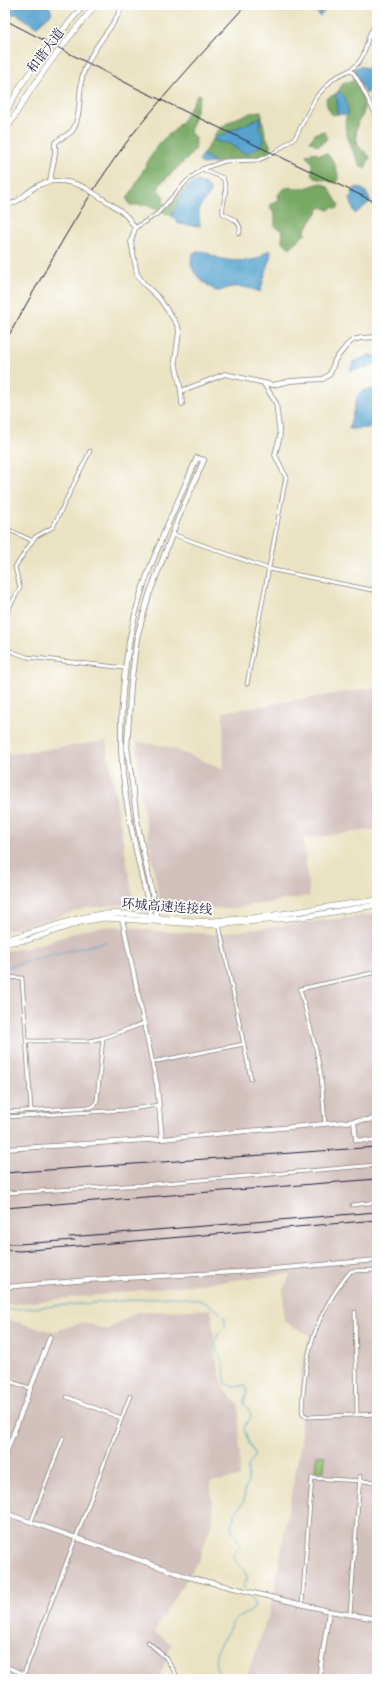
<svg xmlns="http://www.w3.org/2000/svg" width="382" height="1684" viewBox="0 0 382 1684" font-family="'IM FELL French Canon','Noto Serif SC',serif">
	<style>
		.industrial { fill: #d1c0bc }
		.green { fill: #96c371; stroke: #5c7256 }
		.forest { fill: #78a963; stroke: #4d664f }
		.water { fill: #54a3cd; stroke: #3b6284 }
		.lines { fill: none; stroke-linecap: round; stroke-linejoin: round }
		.stream { stroke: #54a3cd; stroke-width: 1 }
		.minor-casing { stroke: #86827f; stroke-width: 4.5 }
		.tertiary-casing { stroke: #86827f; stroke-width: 5.5 }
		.secondary-casing { stroke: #86827f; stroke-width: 6 }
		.primary-casing { stroke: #86827f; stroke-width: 6 }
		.trunk-casing { stroke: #86827f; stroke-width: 6 }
		.minor { stroke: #fff; stroke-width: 3 }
		.tertiary { stroke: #fff; stroke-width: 4 }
		.secondary { stroke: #fff; stroke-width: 4.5 }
		.primary { stroke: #fff; stroke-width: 5 }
		.trunk { stroke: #fff; stroke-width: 5 }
		.rail { stroke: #22223b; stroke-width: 1 }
		.tertiary-bridge-casing { stroke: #86827f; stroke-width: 5.5; stroke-linecap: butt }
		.tertiary-bridge { stroke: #fff; stroke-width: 4 }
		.labels { text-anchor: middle; stroke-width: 3.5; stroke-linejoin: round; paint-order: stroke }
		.street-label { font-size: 13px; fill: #22223b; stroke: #fff }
	</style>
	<rect width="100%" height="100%" fill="#fff"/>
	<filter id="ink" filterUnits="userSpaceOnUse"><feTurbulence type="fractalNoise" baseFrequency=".025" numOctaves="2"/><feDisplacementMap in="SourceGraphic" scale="8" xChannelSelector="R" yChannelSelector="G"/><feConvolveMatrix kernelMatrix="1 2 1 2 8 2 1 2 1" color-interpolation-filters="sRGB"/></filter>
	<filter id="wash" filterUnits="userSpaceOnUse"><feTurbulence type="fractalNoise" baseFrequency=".012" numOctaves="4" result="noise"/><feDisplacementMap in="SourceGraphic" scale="16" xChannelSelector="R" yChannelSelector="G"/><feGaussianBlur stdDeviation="0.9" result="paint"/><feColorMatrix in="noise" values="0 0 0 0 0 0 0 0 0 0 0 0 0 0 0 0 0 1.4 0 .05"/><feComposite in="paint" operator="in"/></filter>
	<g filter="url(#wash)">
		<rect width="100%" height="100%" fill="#eae3c3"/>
		<g class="industrial">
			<path d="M377 687V829L303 839 310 896 227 909 160 904 140 791 137 742 166 746 224 769 223 712Z"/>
			<path d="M106 741 134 904 86 908 23 928 5 930V755Z"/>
			<path d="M377 914V1679H246L270 1611 301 1441V1372L309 1335 284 1321 283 1290 291 1274 5 1305V951L28 948 87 929 114 926 158 931 213 934Z"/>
			<path d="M211 1309 216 1358 224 1389 239 1406 240 1477 210 1482 214 1515 200 1558 154 1632 172 1644 159 1679H5V1319L53 1332 84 1322 107 1330 137 1312Z"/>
		</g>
		<path class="green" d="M317 1455 325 1456 324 1471H315Z"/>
		<g class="forest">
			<path d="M355 73C360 85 371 111 358 121 356 129 355 141 360 148 363 151 367 153 370 157L365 168 361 167C354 154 339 126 348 113L337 99V114L332 115 327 106 326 99 337 93 344 82 353 81Z"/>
			<path d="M198 94 201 95 198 103 190 132 195 138 196 148 189 157 160 184 158 190 164 197 163 202 167 206 189 184 180 199 172 216 146 205H130L127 199C138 183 145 164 156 148 162 137 176 132 182 121 188 113 192 103 198 94Z"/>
			<path d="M261 111 265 134 270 145 271 152C261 160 252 157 240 158 232 159 223 161 215 163L209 158 202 155 213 139 218 142 228 143 243 153 264 139 259 128 261 120 258 118 224 134 213 137C221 123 245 113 261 111Z"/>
			<path d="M324 131 327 137 325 141 318 146 310 141 316 133Z"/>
			<path d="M315 152 319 155 326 153C334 160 337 169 339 179L337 183 315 178 312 174V163L306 155Z"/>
			<path d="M321 183 328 187 339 205 337 209 332 207 329 210 321 207 305 230V234L290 248 282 241 283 232 275 226V215L270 208 272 203 279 200 278 195C288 182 292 190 305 188 310 187 316 184 321 183Z"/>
		</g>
		<g class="water">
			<path d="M5 5H49L52 13 36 27 17 14 5 15Z"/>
			<path d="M314 5H330L320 16 316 12Z"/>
			<path d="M360 66 368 69 376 86 366 94 355 73V68Z"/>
			<path d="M340 92C347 96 347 106 348 113L347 115 337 114V99L335 96 337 93Z"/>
			<path d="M261 117 259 128 264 139 262 145 247 153H243L228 143 218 142 213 137 224 134Z"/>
			<path d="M202 155 209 158 215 163 202 164 199 161Z"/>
			<path d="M197 181 205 184 210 189V195C196 209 199 207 200 226L179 224 172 216C178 203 183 187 197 181Z"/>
			<path d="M358 187 365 191 371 201 355 214 350 199 354 189Z"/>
			<path d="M270 250 271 254 260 292C252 288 240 286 231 287 226 288 221 292 216 291 203 282 185 271 193 253 207 248 207 255 219 258 228 261 242 261 251 260 262 259 261 253 270 250Z"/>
			<path d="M370 355 376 356 377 365 350 371 353 362Z"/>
			<path d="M373 389 377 393V422L374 428 349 429 357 396 361 391Z"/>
		</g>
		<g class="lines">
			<g class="stream">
				<path d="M5 967 105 942"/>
				<path d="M5 1310 168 1297C194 1298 207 1298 225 1318V1327C207 1342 219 1350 224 1367 225 1373 224 1378 226 1384L231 1386H246C249 1393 244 1397 244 1404 251 1410 254 1418 246 1423L244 1430 255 1456 248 1466V1484L245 1489 244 1501 236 1512 231 1525 232 1531 238 1539 240 1547 235 1551 233 1556C237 1566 249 1571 247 1581L244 1583V1588"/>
				<path d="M223 1679C209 1662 217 1650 226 1634 229 1630 231 1624 234 1621 243 1611 265 1614 248 1593"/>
			</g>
		</g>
	</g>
	<g filter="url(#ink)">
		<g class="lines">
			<g class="minor-casing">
				<g id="minor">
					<path d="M350 70C371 56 362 39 377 22"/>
					<path d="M202 169 223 178C230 196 221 200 223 214 231 217 244 223 239 234"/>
					<path d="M135 228 157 214 186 182 202 169 225 161 259 160 272 154 295 138 316 97 334 78 350 70C357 72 370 107 377 116"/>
					<path d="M5 528 33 541"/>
					<path d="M172 534 269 569 377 591"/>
					<path d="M5 615 20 588 15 567 35 537 53 527 90 451"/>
					<path d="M5 649 27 657 126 668"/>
					<path d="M247 684 286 477"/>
					<path d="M219 924 251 1079"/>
					<path d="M5 977 22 978 31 1110"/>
					<path d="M26 1041H89L103 1038"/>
					<path d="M152 1062 244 1044"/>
					<path d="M5 1112 92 1107 95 1105 97 1100 103 1038 145 1023"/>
					<path d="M5 1117 125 1110 159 1105"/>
					<path d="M325 1124 321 1075 316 1049 300 989 377 972"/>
					<path d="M5 1193 142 1185 377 1165"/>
					<path d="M352 1205 377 1202"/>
					<path d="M377 1270 351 1271C314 1315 305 1353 302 1410L303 1414 308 1417 377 1414"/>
					<path d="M355 1312 357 1414"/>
					<path d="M5 1380 30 1388"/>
					<path d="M67 1397 121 1418"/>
					<path d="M31 1522 63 1438"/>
					<path d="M5 1593 6 1590"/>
					<path d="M302 1604 312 1478 377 1482"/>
					<path d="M350 1615 360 1476"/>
					<path d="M148 1642 166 1658 179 1679"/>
					<path d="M5 1666 24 1674"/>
					<path d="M22 1679 130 1396"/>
				</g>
			</g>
			<g class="tertiary-casing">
				<g id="tertiary">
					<path d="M50 181 55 154V143C60 137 70 136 74 128 82 112 78 91 83 74 88 58 99 43 109 29 114 22 120 14 122 5"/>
					<path d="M100 197C114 206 127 213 135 228L131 242 137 274 144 284 159 298 178 326 179 332 175 361 181 391 182 404"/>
					<path d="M5 205C17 204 22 197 31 190 47 177 67 180 84 187"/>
					<path d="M264 384 276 403 280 436 275 455 286 477"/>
					<path d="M181 391 225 374 273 385 290 381 323 379 330 374 335 360 347 345 353 340 361 338 377 337"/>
					<path d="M122 918 157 1085 162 1139"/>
					<path d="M354 1121 356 1140 377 1141"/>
					<path d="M5 1149 162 1139 377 1119"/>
					<path d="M5 1287 88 1280 237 1272 377 1260"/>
					<path d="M5 1456 50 1337"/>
					<path d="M5 1513 188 1577 329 1611 377 1619"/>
					<path d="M319 1679 329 1611"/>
				</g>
			</g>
			<g class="secondary-casing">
				<path id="secondary" d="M152 919C142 876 131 834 125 791 116 731 123 651 141 593 156 547 178 502 197 458L204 460 178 519 149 595 137 637 131 683 127 747 138 827 158 920"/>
			</g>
			<g class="primary-casing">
				<g id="primary">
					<path d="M5 939C38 934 68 918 102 914 134 911 167 921 199 921 208 922 217 920 226 920 277 917 327 906 377 900"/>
					<path d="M5 943 28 940 81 922 104 918 214 925 302 917 377 905"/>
				</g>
			</g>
			<g class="trunk-casing">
				<g id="trunk">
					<path d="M5 114 21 85 46 50 84 5"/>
					<path d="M5 132C32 85 60 46 96 5"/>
				</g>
			</g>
			<use href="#minor" class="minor"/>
			<use href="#tertiary" class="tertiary"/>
			<use href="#secondary" class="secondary"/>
			<use href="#primary" class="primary"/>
			<use href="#trunk" class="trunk"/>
			<g class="rail">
				<path d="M5 20 136 88 377 203"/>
				<path d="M5 342C45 272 83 199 132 135 168 90 207 48 246 5"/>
				<path d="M5 1173 377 1147"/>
				<path d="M5 1208 377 1179"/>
				<path d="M69 1237 377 1212"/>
				<path d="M5 1244H19L75 1240"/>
				<path d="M5 1250 20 1251 377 1220"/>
			</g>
			<g class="tertiary-bridge-casing">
				<path id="tertiary-bridge" d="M84 187 100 197"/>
			</g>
			<use href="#tertiary-bridge" class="tertiary-bridge"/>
		</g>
	</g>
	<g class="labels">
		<g class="street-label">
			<text transform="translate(45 50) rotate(-53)" y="5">和谐大道</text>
			<text transform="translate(167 906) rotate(4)" y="5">环城高速连接线</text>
		</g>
	</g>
	<rect width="382" height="1684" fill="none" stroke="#fff" stroke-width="20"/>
</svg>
